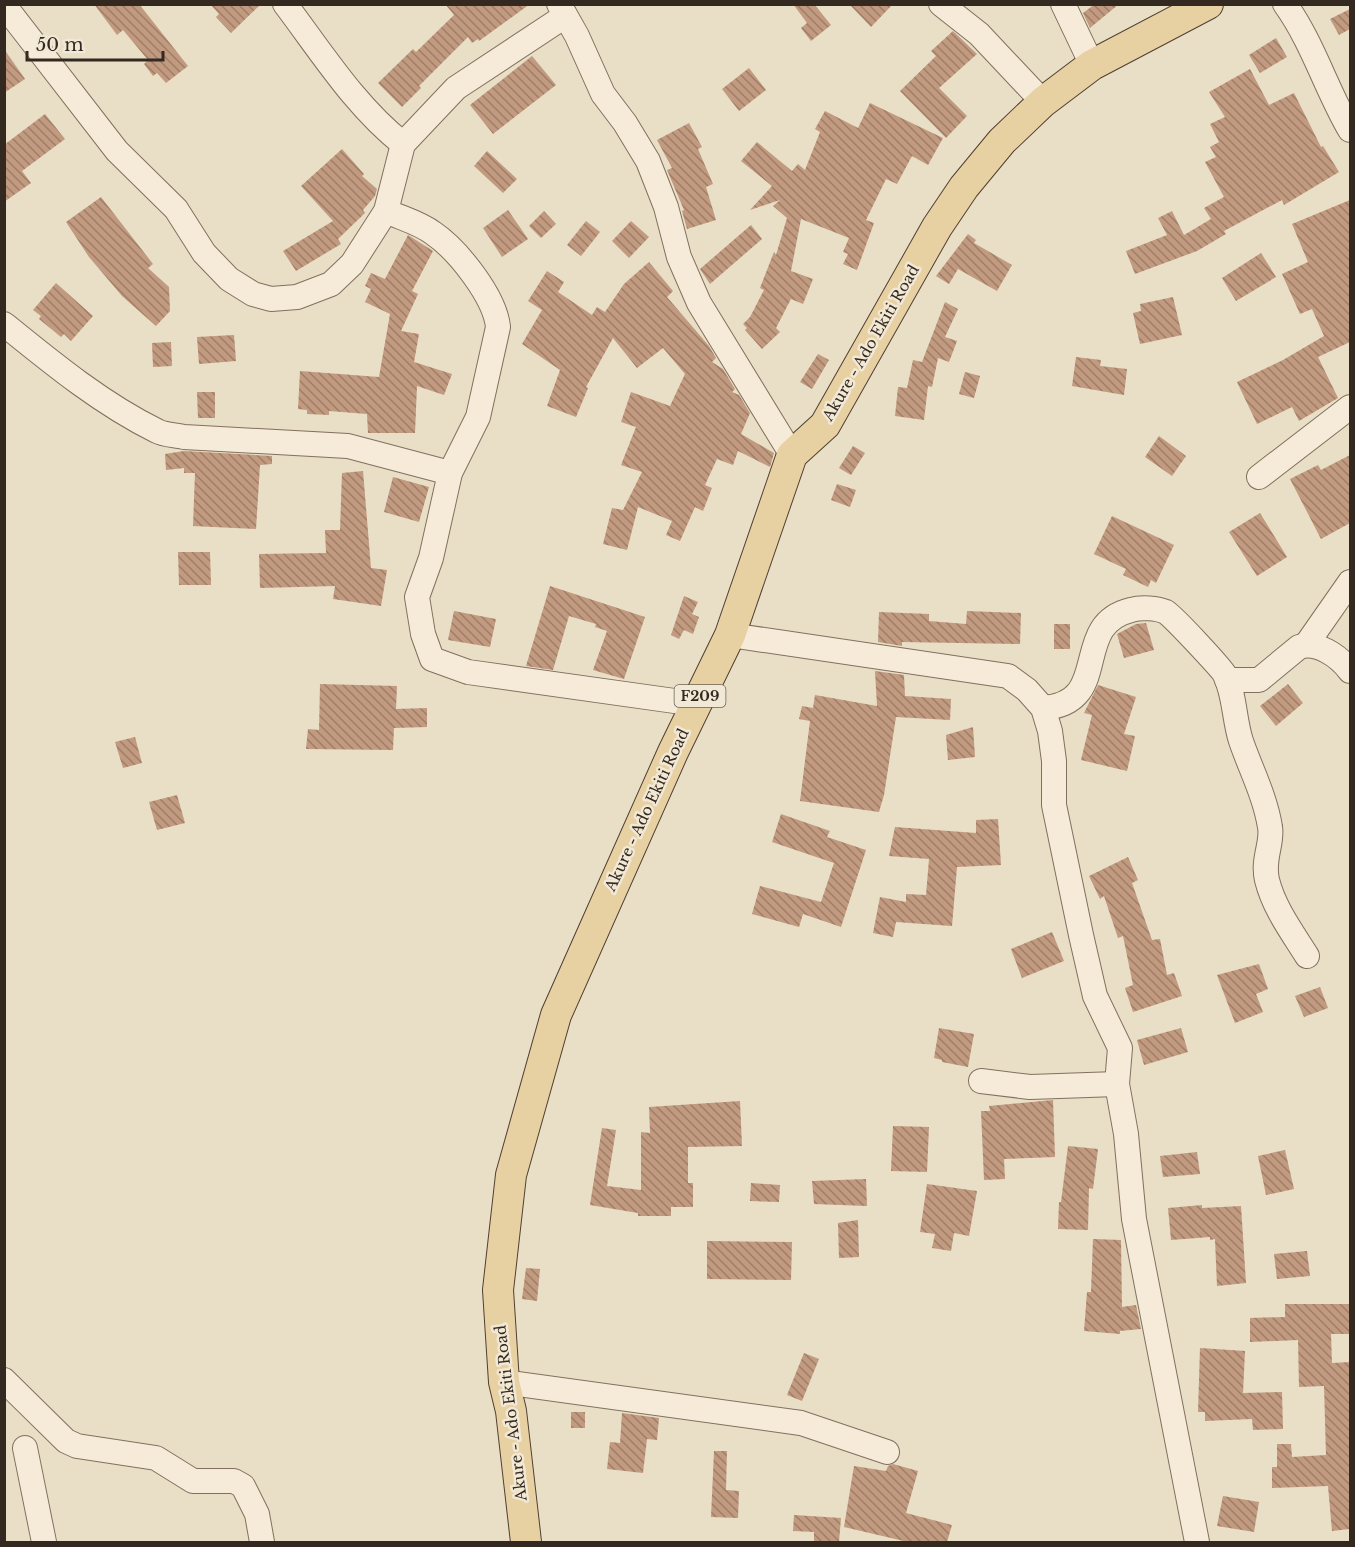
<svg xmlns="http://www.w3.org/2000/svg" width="1355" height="1547" viewBox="0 0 1355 1547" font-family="'Libre Baskerville',serif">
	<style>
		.building { fill: url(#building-back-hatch) }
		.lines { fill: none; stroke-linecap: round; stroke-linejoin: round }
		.minor-casing { stroke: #82705e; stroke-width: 26 }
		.major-casing { stroke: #503f32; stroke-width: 32 }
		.minor { stroke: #f5ebd8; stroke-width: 24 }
		.major { stroke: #e7d0a2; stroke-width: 30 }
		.labels { text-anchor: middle; stroke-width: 5; stroke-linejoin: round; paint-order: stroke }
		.shield { fill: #f1e8d5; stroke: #6d6256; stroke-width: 1.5 }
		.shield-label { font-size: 14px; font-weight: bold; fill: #342920 }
		.street-label { font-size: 15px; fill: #342920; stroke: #f1e8d5 }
	</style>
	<defs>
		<pattern id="building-back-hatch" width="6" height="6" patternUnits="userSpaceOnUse" patternTransform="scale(1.5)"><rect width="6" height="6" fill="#c29a80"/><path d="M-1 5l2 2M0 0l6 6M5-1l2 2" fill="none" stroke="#9e7e68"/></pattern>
	</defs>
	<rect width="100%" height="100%" fill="#e9dec6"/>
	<g class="building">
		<path d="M94 4H139L188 66 166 83 157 73 153 76 144 64 148 60 123 30 117 35Z"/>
		<path d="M210 4H261L231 33 216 17 219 14Z"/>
		<path d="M445 4H530L479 41 478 39 472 43 468 37 419 86 421 88 402 107 378 83 413 49 416 52 454 15Z"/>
		<path d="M793 4H814L831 25 811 41 801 28 807 23Z"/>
		<path d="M849 4H893L871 27Z"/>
		<path d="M1095 4H1119L1090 28 1083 13Z"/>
		<path d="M1350 9V29L1339 35 1330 19Z"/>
		<path d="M953 31 977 54 939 88 967 116 946 138 900 91 936 56 931 51Z"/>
		<path d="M1276 38 1287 57 1260 73 1249 55Z"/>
		<path d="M4 49 25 79 4 93Z"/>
		<path d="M532 56 556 85 493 134 470 105Z"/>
		<path d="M749 68 766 90 739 111 722 89Z"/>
		<path d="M1250 69 1269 105 1294 93 1321 147 1323 146 1339 172 1284 205 1282 200 1224 231 1226 234 1197 251 1135 274 1126 251 1167 235 1158 218 1172 211 1184 235 1211 219 1204 208 1224 197 1205 162 1216 157 1210 147 1219 142 1210 124 1225 117 1209 92Z"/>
		<path d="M870 103 943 138 928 165 912 156 897 184 886 179 866 220 874 223 857 270 843 264 848 254 843 252 849 238 801 219 791 271 813 279 803 304 791 299 776 328 780 332 762 349 745 330 747 328 743 324 750 317 764 290 760 288 774 252 776 255 787 218 773 206 780 200 750 210 772 186 741 161 757 142 792 171 798 164 805 170 820 132 815 129 825 111 858 128Z"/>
		<path d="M45 114 65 139 22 171 31 183 4 202V145Z"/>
		<path d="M689 123 702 147 698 149 713 184 706 187 716 220 687 229 682 211 684 210 667 170 672 168 657 140Z"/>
		<path d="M342 149 364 174 362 176 377 189 375 196 363 210 365 213 338 239 341 244 296 271 283 251 333 221 301 186Z"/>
		<path d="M487 151 517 179 503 193 474 166Z"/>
		<path d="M101 197 153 264 148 268 169 287 170 311 156 326 122 296 89 257 66 222Z"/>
		<path d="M1350 200V342L1318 357 1338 398 1299 421 1292 407 1257 424 1237 382 1283 360 1324 336 1312 309 1300 314 1282 274 1308 262 1292 224Z"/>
		<path d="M508 210 528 239 502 257 483 228Z"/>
		<path d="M544 211 556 224 541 238 529 226Z"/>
		<path d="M586 221 600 232 581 256 567 245Z"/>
		<path d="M631 221 649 237 629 258 612 241Z"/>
		<path d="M751 225 762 239 710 284 700 269Z"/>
		<path d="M968 234 976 240 974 243 1012 265 997 291 958 269 949 284 936 276Z"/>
		<path d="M408 235 433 251 412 291 418 294 401 331 419 334 414 362 452 374 444 395 417 386 415 433H368L367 414 329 411V415L307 414V410L298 409 300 371 379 377 390 314 365 302 371 289 365 286 371 273 385 279Z"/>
		<path d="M1261 253 1276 277 1236 301 1222 278Z"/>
		<path d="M649 262 673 291 667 297 709 346 716 358 712 362 723 369 735 389 732 392 739 395 750 413 741 434 774 453 770 467 738 451 733 465 717 459 705 485 712 488 703 511 695 507 680 541 666 535 672 521 638 507 627 550 603 544 612 508 623 510 642 472 621 465 636 427 621 422 631 392 670 406 685 374 663 348 637 368 613 338 586 387 588 388 576 417 547 406 560 370 522 344 542 310 528 301 547 271 564 282 558 292 592 315 597 307 605 312 624 284Z"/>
		<path d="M56 283 93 316 71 341 64 334 61 337 39 319 41 316 33 310Z"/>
		<path d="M1173 297 1182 335 1140 344 1133 313 1141 311 1140 304Z"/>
		<path d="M945 302 958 309 945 337 957 341 949 362 938 358 932 387 928 386 924 420 895 416 898 387 907 388 913 360 922 362Z"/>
		<path d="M234 335 236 361 199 364 197 337Z"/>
		<path d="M171 342 172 366 153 367 152 343Z"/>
		<path d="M818 354 829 360 812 389 800 382Z"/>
		<path d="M1076 357 1101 360 1100 366 1127 369 1124 395 1072 386Z"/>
		<path d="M965 372 980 376 974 398 959 394Z"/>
		<path d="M197 392H215V418H198Z"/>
		<path d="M1159 436 1186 456 1172 476 1145 457Z"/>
		<path d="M853 446 865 453 851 475 839 468Z"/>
		<path d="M184 451 272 456V464L260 465 256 529 193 526 195 473H184V468L166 470 165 454Z"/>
		<path d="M1350 455V523L1321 539 1290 479 1318 465 1321 470Z"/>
		<path d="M363 471 371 568 387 570 381 606 333 599 335 586 260 588 259 554 326 553 325 530H340L342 473Z"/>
		<path d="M393 477 429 487 419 522 384 512Z"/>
		<path d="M837 484 856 490 850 507 831 500Z"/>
		<path d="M1260 513 1287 557 1257 576 1229 532Z"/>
		<path d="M1112 516 1174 545 1156 583 1151 580 1148 587 1123 575 1126 569 1094 554Z"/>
		<path d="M178 552H210L211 585H179Z"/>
		<path d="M550 586 645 617 624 679 593 670 607 631 595 627 596 624 569 616 553 670 526 666Z"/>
		<path d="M684 596 698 602 692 614 699 617 693 634 684 630 679 639 671 635Z"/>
		<path d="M454 611 496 619 490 647 448 640Z"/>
		<path d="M967 611 1021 613 1020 644 902 642V646L878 642 879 612 929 614V621L966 624Z"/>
		<path d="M1146 623 1154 650 1124 658 1117 634 1136 624Z"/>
		<rect x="1054" y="624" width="16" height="25"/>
		<path d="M875 671 904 675 905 696 951 699 950 720 896 717 884 795 879 812 800 801 810 721 799 719 802 706 813 708 815 695 877 706Z"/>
		<path d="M320 684 397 686 396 709 427 708V727L394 728 393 750 306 749 308 729 319 730Z"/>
		<path d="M1288 684 1303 703 1276 726 1260 706Z"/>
		<path d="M1098 685 1136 697 1124 734 1135 736 1127 771 1081 760 1092 715 1084 713Z"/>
		<path d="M973 727 975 757 948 760 946 735Z"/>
		<path d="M135 737 142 763 123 768 115 742Z"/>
		<path d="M177 795 185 823 157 830 149 802Z"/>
		<path d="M781 814 830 831 827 837 866 850 841 927 803 914 799 927 752 914 760 886 821 902 834 863 772 842Z"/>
		<path d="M998 819 1001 865 957 867 952 926 896 922 893 937 873 933 880 897 906 902V894L926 895 929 859 889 856 895 827 976 833V820Z"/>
		<path d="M1128 857 1138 880 1132 883 1152 940 1160 939 1167 975 1174 973 1182 996 1133 1012 1125 988 1133 985 1123 936 1118 938 1104 896 1100 899 1089 876Z"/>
		<path d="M1052 932 1064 961 1022 978 1011 949Z"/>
		<path d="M1259 964 1268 989 1256 994 1263 1012 1235 1023 1217 975Z"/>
		<path d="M1320 987 1328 1008 1304 1017 1295 996Z"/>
		<path d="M939 1028 974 1034 968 1067 942 1062V1060L934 1058Z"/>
		<path d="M1181 1028 1188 1052 1144 1065 1137 1040Z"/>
		<path d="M1053 1100 1055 1157 1004 1159 1005 1179 984 1180 981 1111H990L989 1106Z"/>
		<path d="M740 1101 742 1146 688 1147V1183H693V1207H671V1216H638V1213L590 1205 602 1128 616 1130 607 1186 641 1190V1132L650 1133 649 1107Z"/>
		<path d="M893 1126 929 1127 927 1172 891 1171Z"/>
		<path d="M1068 1146 1098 1149 1093 1189 1089 1188 1088 1230 1058 1229 1059 1202H1061Z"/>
		<path d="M1285 1150 1294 1189 1266 1195 1258 1156Z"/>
		<path d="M1197 1152 1200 1174 1163 1177 1160 1156Z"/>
		<path d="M866 1179 867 1206 814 1204 812 1181Z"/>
		<path d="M751 1183 780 1185 779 1202 750 1201Z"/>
		<path d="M927 1184 977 1191 969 1236 954 1233 951 1251 932 1248 935 1234 920 1232Z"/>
		<path d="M1202 1205V1208L1241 1206 1246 1283 1217 1286 1215 1239 1210 1240V1237L1171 1240 1168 1208Z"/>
		<path d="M858 1220 859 1257 839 1258 838 1223Z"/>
		<path d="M1093 1239 1121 1240 1122 1307 1136 1305 1141 1329 1120 1331V1334L1084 1331 1087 1292H1091Z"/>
		<path d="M707 1241 792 1242 791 1280 707 1279Z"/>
		<path d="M1307 1251 1310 1276 1277 1279 1274 1254Z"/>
		<path d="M526 1268 540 1269 537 1301 522 1299Z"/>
		<path d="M1285 1304H1350V1334H1331L1332 1363 1350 1362V1529L1332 1531 1328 1486 1272 1488V1467H1277V1444H1291L1292 1457 1326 1455 1324 1386 1299 1387 1298 1340 1250 1342V1318L1285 1317Z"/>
		<path d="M1200 1348 1245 1351 1243 1393 1282 1392 1283 1429 1253 1430 1252 1419 1205 1421V1412H1198Z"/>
		<path d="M804 1353 819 1359 802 1401 787 1395Z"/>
		<rect x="571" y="1412" width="14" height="16"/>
		<path d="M622 1413 659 1418 657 1440 647 1439 643 1473 607 1469 610 1442 620 1443Z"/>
		<path d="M714 1451H727L726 1490 739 1491 738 1518 711 1517Z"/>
		<path d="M893 1464 918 1471 906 1513 952 1525 947 1542H908L844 1527 854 1466 886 1471 888 1466Z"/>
		<path d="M1223 1496 1259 1502 1254 1532 1217 1526Z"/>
		<path d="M794 1515 841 1518 839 1542H814V1532L793 1531Z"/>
	</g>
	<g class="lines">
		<g class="minor-casing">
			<g id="minor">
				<path d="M285 4C322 53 355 106 403 144"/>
				<path d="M559 4 577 36 603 94 625 123 648 161 666 207 679 257 699 303 792 455"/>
				<path d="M941 4 979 34 1043 102"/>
				<path d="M1063 4 1092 65"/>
				<path d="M1285 4C1313 43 1326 89 1350 130"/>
				<path d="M4 5 117 151 176 209 204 253 229 279 253 294 271 299 297 297 331 284 352 264 386 211 403 144 456 88 565 16"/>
				<path d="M386 211C401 218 420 223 433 233 458 250 495 297 498 327L478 417 450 473 431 558 417 597 423 634 432 659 468 672 696 704"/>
				<path d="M4 324C52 363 102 404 157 431 164 435 176 435 184 437L348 446 450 473"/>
				<path d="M1259 477 1350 407"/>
				<path d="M730 635 1008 676 1027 690 1043 708 1050 731 1054 761V805L1081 935 1095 996 1120 1048 1117 1084 1126 1134 1134 1219 1197 1542"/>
				<path d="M1306 645 1350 582"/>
				<path d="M1227 680H1259L1299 647C1317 641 1339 656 1350 671"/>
				<path d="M1043 708C1114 703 1069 625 1131 610 1141 607 1157 608 1166 612 1171 614 1223 670 1225 675 1235 695 1234 720 1241 741 1251 770 1265 796 1270 827 1273 843 1262 859 1267 880 1274 908 1292 932 1307 956"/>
				<path d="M981 1081 1030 1087 1117 1084"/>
				<path d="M4 1380 66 1441 77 1446 156 1458 193 1481H234L243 1486 257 1514 262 1542"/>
				<path d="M504 1382 801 1423 887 1452"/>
				<path d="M25 1448 44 1542"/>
			</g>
		</g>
		<g class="major-casing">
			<path id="major" d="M526 1542 511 1411 504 1382 498 1290 511 1175 556 1015 673 752 730 635 792 455 825 425 937 227 964 187 1002 141 1043 102 1092 65 1208 4"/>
		</g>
		<use href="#minor" class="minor"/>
		<use href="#major" class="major"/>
	</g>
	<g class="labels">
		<rect class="shield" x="674.5" y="685" width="51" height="22" rx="4.5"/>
		<g class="shield-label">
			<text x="700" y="701">F209</text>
		</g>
		<g class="street-label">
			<text transform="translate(871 343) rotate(-60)" y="5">Akure - Ado Ekiti Road</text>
			<text transform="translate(647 810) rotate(-65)" y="5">Akure - Ado Ekiti Road</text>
			<text transform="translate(511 1413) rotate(-97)" y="5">Akure - Ado Ekiti Road</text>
		</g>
	</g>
	<rect width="1355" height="1547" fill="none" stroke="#342920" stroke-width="12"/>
	<path d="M27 51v9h136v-9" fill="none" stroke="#342920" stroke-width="3"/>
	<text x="36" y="51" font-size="18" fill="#342920" stroke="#f1e8d5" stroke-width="4.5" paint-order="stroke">50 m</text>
</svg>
